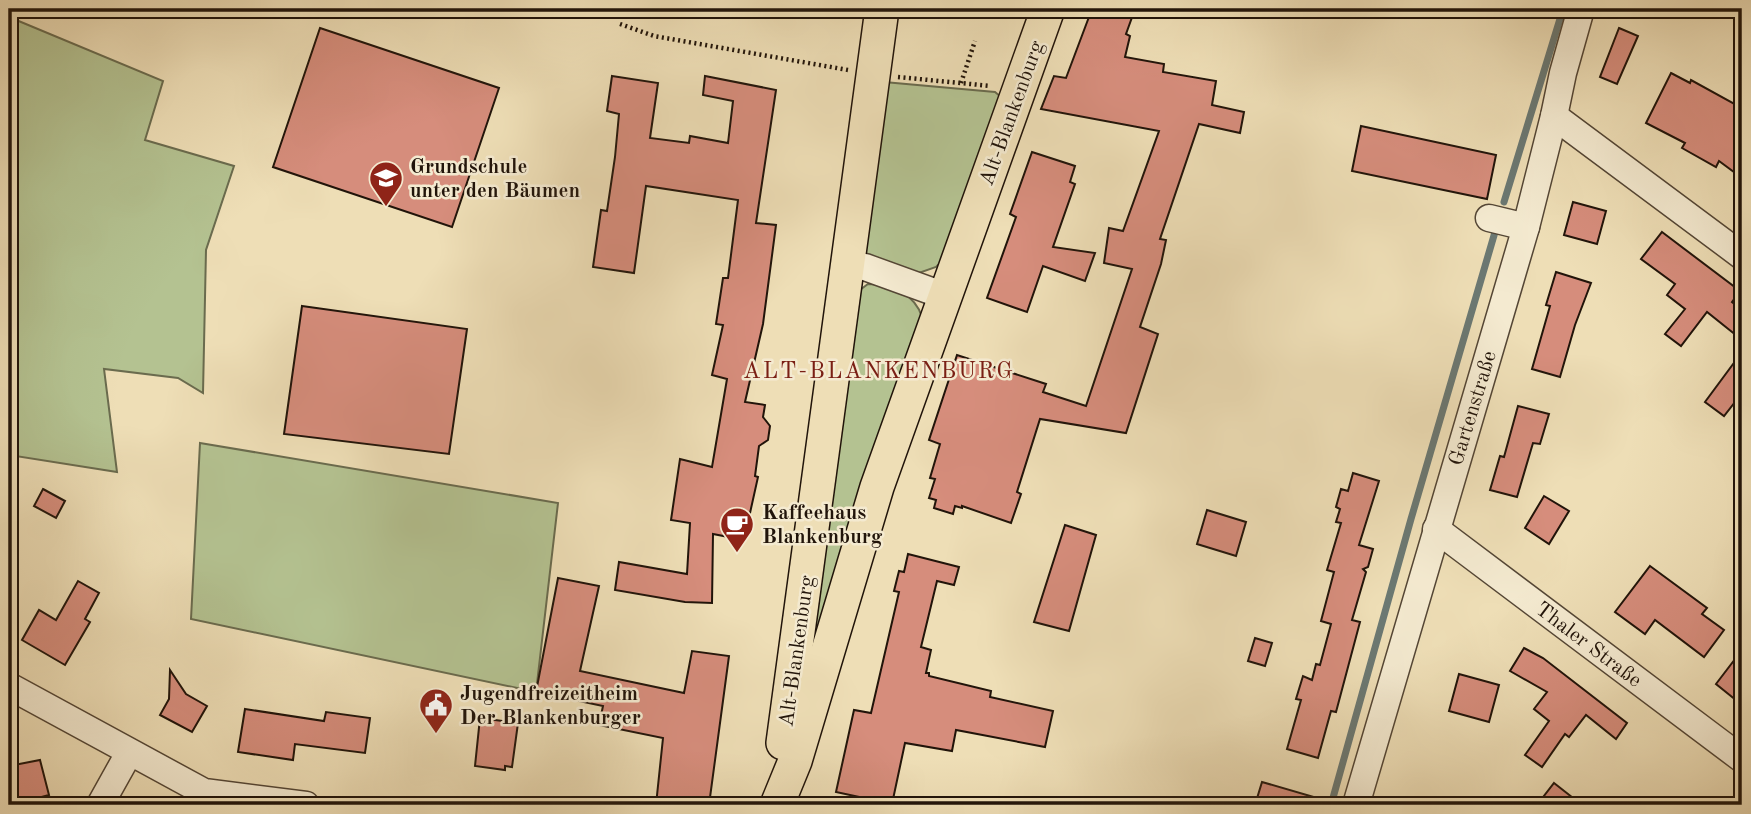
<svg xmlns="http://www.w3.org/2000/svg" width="1751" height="814" viewBox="0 0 1751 814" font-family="'Old Standard TT',serif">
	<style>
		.green { fill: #b4c291; stroke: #6a6b4e; stroke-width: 2 }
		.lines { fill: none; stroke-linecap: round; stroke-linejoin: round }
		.stream { stroke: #6b7872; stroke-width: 7 }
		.building { fill: #d68d7c; stroke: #21140a; stroke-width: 2 }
		.minor-casing { stroke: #544635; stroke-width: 29 }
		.major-casing { stroke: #21140a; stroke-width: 36 }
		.path { stroke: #21140a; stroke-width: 4.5; stroke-dasharray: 2 3.5; stroke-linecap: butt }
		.minor { stroke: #f4ead0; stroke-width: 26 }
		.major { stroke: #eedeb6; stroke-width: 33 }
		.labels { text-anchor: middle; stroke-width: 5; stroke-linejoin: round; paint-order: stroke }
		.street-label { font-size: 21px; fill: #21140a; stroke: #f4ead0 }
		.poi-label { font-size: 21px; font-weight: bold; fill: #21140a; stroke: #f4ead0; text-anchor: start }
		.neighbourhood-label { font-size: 23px; letter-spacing: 2px; fill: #7a1f14; stroke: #f4ead0 }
	</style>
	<rect width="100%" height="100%" fill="#eedeb6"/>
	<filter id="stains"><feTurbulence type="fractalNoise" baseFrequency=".00286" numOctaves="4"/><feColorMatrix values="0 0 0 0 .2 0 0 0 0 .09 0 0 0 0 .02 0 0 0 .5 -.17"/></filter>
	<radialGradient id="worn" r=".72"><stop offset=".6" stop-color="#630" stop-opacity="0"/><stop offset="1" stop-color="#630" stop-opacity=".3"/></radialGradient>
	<g class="green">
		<path d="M9 17 163 81 145 140 234 166 206 250 203 393 178 378 104 369 117 472 9 455Z"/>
		<path d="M884 82 995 92 1001 97 943 260 936 267 916 274 868 256 863 249Z"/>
		<path d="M868 284C891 284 915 294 922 317L808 685 853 295Z"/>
		<path d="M200 443 558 503 536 692 191 619Z"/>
	</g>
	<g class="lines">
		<g class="stream">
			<path d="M1504 202 1563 9"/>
			<path d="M1331 805 1411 519 1495 232"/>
		</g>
	</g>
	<g class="building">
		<path d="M1092 9H1135L1126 34 1130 36 1125 57 1164 64 1163 72 1216 81 1212 105 1244 112 1240 133 1199 124 1160 239 1166 240 1161 264 1140 327 1158 334 1126 433 1040 419 1017 492 1021 494 1011 523 962 506V508L955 506 953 514 934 508 936 500 929 498 935 479 930 478 940 444 929 440 957 355 1046 384 1043 392 1086 406 1132 269 1104 263 1109 228 1123 231 1159 131 1041 109 1054 76 1066 78Z"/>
		<path d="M320 28 499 88 452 227 273 167Z"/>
		<path d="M1619 28 1638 36 1617 84 1600 77Z"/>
		<path d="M1671 73 1690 83 1691 80 1742 108V178L1719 161 1716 167 1682 148 1685 143 1646 123Z"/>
		<path d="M612 76 658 83 650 138 689 143 690 136 728 143 733 101 703 95 705 76 776 90 756 223 776 225 763 324 745 402 765 405 763 417 770 426 768 440 759 446 755 476 758 477 744 540 713 534 712 603 685 602 615 590 619 562 687 574 690 523 671 520 680 459 712 467 727 379 712 375 723 325 716 324 723 278H728L738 200 646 186 634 273 593 267 601 210 607 211 615 157 619 114 607 111Z"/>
		<path d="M1361 126 1496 155 1487 199 1352 171Z"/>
		<path d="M1032 152 1075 166 1070 182 1075 184 1053 247 1095 253 1085 281 1043 266 1027 312 987 298 1016 217 1010 214Z"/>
		<path d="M1573 202 1606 211 1597 244 1564 235Z"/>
		<path d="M1662 232 1740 291 1732 302 1742 310V340L1707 312 1681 346 1665 334 1685 309 1667 295 1675 284 1641 259Z"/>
		<path d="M1556 272 1591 283 1575 325 1560 377 1532 369 1550 306 1546 305Z"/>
		<path d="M302 306 467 329 449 454 284 434Z"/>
		<path d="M1742 352V393L1724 416 1705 402Z"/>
		<path d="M1518 406 1549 414 1540 444 1533 443 1517 497 1490 490 1500 456 1504 457Z"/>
		<path d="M1353 473 1379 481 1359 545 1373 549 1368 567 1363 569 1366 572 1352 620 1360 622 1336 712 1331 711 1318 758 1287 749 1301 700 1296 699 1303 676 1312 680 1316 664 1320 665 1331 624 1321 621 1334 572 1327 570 1341 523 1336 522 1340 509 1336 507 1341 489 1348 491Z"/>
		<path d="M43 489 65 501 56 518 34 506Z"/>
		<path d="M1544 496 1569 511 1549 544 1525 528Z"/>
		<path d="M1207 510 1246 522 1236 556 1197 544Z"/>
		<path d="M1065 525 1096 535 1069 631 1034 622Z"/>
		<path d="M908 554 959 567 954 585 937 581 921 647 931 650 926 673H929V676L991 691 990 697 1053 711 1045 747 956 730 952 751 905 743 892 804 836 792 854 710 871 713 899 592 894 591 899 571 904 572Z"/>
		<path d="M1650 566 1707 608 1702 614 1724 630 1704 657 1655 620 1645 634 1615 612Z"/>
		<path d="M558 578 599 586 580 671 684 693 692 651 729 656 709 805H656L663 738 599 725 603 706 536 692Z"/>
		<path d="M78 581 99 593 85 619 90 622 65 665 22 640 39 610 56 620Z"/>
		<path d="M1255 638 1272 643 1265 666 1248 661Z"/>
		<path d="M1524 648 1543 658 1627 723 1616 739 1586 715 1569 737 1565 734 1542 767 1525 755 1549 721 1534 709 1547 692 1510 671Z"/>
		<path d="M1742 650V705L1716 684Z"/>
		<path d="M170 670 186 694 207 706 192 732 160 715 169 699Z"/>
		<path d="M1459 674 1499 685 1489 722 1449 711Z"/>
		<path d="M245 709 324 721 326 712 370 718 365 753 295 744 293 760 238 752Z"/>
		<path d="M480 718 518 723 512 767 505 766V770L475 766Z"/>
		<path d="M40 760 49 795 41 797 36 805H9V766Z"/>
		<path d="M1262 782 1324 800V805H1255Z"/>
		<path d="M1554 783 1582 805H1537Z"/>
	</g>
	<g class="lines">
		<g class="minor-casing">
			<g id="minor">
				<path d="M1554 116 1742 256"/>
				<path d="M1489 218 1526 227"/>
				<path d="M847 264 865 267 945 296"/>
				<path d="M1436 529 1742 759"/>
				<path d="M9 686 204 792 306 805"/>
				<path d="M100 805 129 753"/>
				<path d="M1356 805 1526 227 1554 116 1563 73 1581 9"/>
			</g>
		</g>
		<g class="major-casing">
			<g id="major">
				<path d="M783 743 882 9"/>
				<path d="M777 805 795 761 877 487 1048 9"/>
			</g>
		</g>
		<g class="path">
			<path d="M620 24 654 36 848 70"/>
			<path d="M898 77 991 86"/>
			<path d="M961 83 975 41"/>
		</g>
		<use href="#minor" class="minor"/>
		<use href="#major" class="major"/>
	</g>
	<defs>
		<g id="school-pin" transform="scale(1.75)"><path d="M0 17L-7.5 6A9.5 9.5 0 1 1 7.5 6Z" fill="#8f2418" stroke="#f4ead0"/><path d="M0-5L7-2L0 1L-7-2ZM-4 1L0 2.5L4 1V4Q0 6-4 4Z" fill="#fff"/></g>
		<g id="cafe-pin" transform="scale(1.75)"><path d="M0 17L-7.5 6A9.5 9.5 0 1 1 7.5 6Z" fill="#8f2418" stroke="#f4ead0"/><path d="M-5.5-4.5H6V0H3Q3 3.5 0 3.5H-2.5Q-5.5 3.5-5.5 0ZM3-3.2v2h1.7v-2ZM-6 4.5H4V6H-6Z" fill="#fff"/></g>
		<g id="civic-pin" transform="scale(1.75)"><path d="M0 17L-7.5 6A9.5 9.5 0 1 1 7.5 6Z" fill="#8f2418" stroke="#f4ead0"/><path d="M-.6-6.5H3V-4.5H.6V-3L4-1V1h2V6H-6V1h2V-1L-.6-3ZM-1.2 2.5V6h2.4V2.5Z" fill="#fff"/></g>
	</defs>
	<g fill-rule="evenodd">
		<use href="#school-pin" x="386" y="178"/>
		<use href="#cafe-pin" x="737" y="524"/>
		<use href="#civic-pin" x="436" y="705"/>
	</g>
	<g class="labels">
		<g class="street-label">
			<text transform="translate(1011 113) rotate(-70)" y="7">Alt-Blankenburg</text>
			<text transform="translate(1472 408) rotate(-73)" y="7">Gartenstraße</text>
			<text transform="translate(1589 644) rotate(37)" y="7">Thaler Straße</text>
			<text transform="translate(796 651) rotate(-82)" y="7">Alt-Blankenburg</text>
		</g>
		<g class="poi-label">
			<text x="410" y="173">Grundschule<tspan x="410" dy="24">unter den Bäumen</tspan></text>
			<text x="762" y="519">Kaffeehaus<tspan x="762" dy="24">Blankenburg</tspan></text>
			<text x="460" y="700">Jugendfreizeitheim<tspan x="460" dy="24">Der Blankenburger</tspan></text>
		</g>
		<g class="neighbourhood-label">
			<text x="879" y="378">ALT-BLANKENBURG</text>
		</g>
	</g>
	<rect width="1751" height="814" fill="none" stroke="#eedeb6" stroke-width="35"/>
	<rect x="10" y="10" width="1730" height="793" fill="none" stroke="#21140a" stroke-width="3.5"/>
	<rect x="18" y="18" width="1716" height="779" fill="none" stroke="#21140a" stroke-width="2"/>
	<rect width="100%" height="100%" filter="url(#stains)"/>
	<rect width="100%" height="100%" fill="url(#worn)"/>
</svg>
